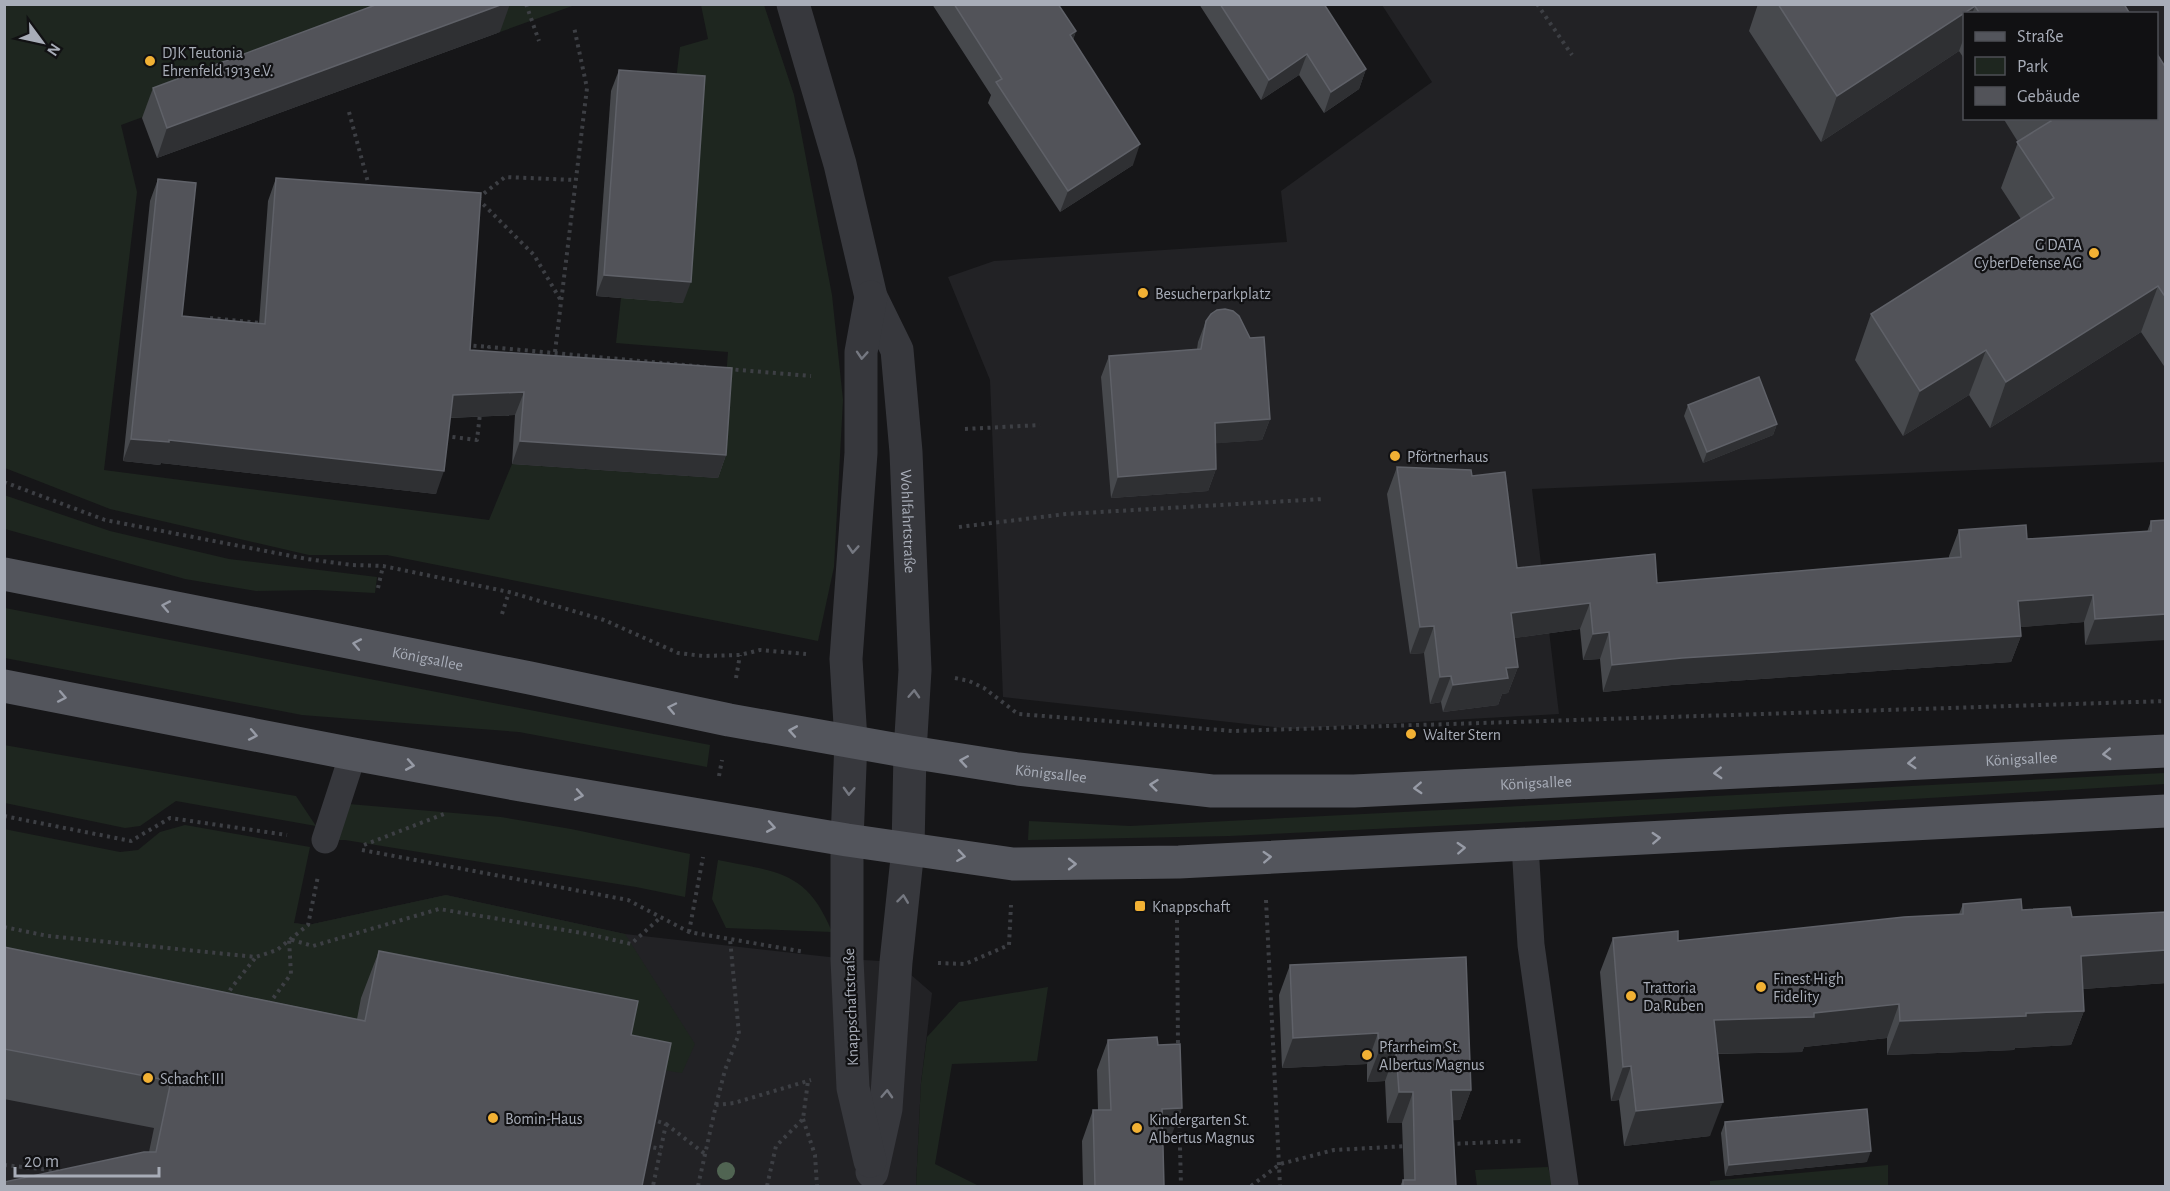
<svg xmlns="http://www.w3.org/2000/svg" width="2170" height="1191" viewBox="0 0 2170 1191" font-family="'Alegreya Sans',sans-serif">
	<style>
		.built { fill: #222225; fill-rule: evenodd }
		.green { fill: #1e261f }
		.lines { fill: none; stroke-linecap: round; stroke-linejoin: round }
		.path { stroke: #3d3f44; stroke-width: 4; stroke-dasharray: 3 4.5; stroke-linecap: butt }
		.service { stroke: #37383d; stroke-width: 27 }
		.minor { stroke: #37383d; stroke-width: 33 }
		.primary { stroke: #53555c; stroke-width: 33 }
		.tree { fill: #506452 }
		.wall { fill: #47494d }
		.shaded-wall { fill: #2f3033 }
		.building { fill: #525359; stroke: #5f6168; stroke-width: 1.5 }
		.oneway { stroke: #757881 }
		.oneway2 { stroke: #979ba6 }
		.poi-dot { fill: #f2b134; stroke: #111113; stroke-width: 2 }
		.labels { text-anchor: middle; stroke-width: 4.5; stroke-linejoin: round; paint-order: stroke }
		.poi-label { font-size: 16px; fill: #a8adb8; stroke: #111113; text-anchor: start }
		.street-label { font-size: 16px; fill: #a8adb8; stroke: #111113 }
	</style>
	<rect width="100%" height="100%" fill="#161618"/>
	<g class="built">
		<path d="M1382 5H2165V462L1532 489 1559 714 1292 729 1003 697 990 380 948 277 994 261 1287 242 1281 191 1432 82ZM1964 14H2156V118H1964Z"/>
		<path d="M5 879 308 925 446 895 625 934 847 959 896 962 932 993 921 1083 916 1186H5Z"/>
	</g>
	<g class="green">
		<path d="M490 4 575 5 500 32Z"/>
		<path d="M4 5H449L121 125 137 192 104 470 489 520 512 464 718 478 728 352 616 343 621 298 674 96 680 47 708 39 701 5H764L794 95 832 295 843 400 834 567 818 641 387 555H309L110 509 5 468Z"/>
		<path d="M4 495 110 531 229 559 377 577 375 593 317 590 256 591 185 579 5 529Z"/>
		<path d="M5 608 710 745 707 767 519 732 302 715 5 658Z"/>
		<path d="M4 745 296 796 316 826 176 801 140 826 125 828 5 803Z"/>
		<path d="M2165 773V784L1560 820 1230 836 1028 840 1029 821 1130 826Z"/>
		<path d="M337 803 501 817 571 829 690 854 685 897 636 887 345 840H325Z"/>
		<path d="M185 825 310 847 294 923 308 925 446 895 625 934 695 1044 682 1073 643 1067 325 1186 198 1141 5 997 4 829 120 852 138 850 160 832Z"/>
		<path d="M718 860C776 872 807 870 832 932L726 928 712 899Z"/>
		<path d="M1048 987 1037 1061 952 1064 935 1164 979 1186H916L921 1083 927 1037 959 1002Z"/>
		<path d="M1888 1165V1186H1710V1181Z"/>
		<path d="M1548 1167 1553 1186H1477L1475 1170Z"/>
	</g>
	<g class="lines">
		<g class="path">
			<path d="M526 4 539 41"/>
			<path d="M1537 4 1572 55"/>
			<path d="M349 112 369 186H372"/>
			<path d="M478 198 505 177 575 180"/>
			<path d="M478 199 534 255 560 299"/>
			<path d="M210 318 261 323"/>
			<path d="M466 345 489 347"/>
			<path d="M555 352 587 88 574 27"/>
			<path d="M488 356 489 347 706 367"/>
			<path d="M728 369 811 376"/>
			<path d="M965 429 1040 425"/>
			<path d="M445 436 477 440 480 414"/>
			<path d="M4 482 105 520 307 559 352 565 383 566 509 592 604 620 678 653 703 656 740 655 760 650 806 654"/>
			<path d="M959 527 1066 514 1323 499"/>
			<path d="M378 588 383 566"/>
			<path d="M502 614 509 592"/>
			<path d="M736 678 740 655"/>
			<path d="M955 678 969 681 984 688 1018 714 1233 731 2166 701"/>
			<path d="M719 776 722 760"/>
			<path d="M4 816 131 841 170 818 287 835"/>
			<path d="M364 845 444 814"/>
			<path d="M362 850 628 900 689 932 805 952"/>
			<path d="M1266 900 1280 1186"/>
			<path d="M1177 920 1178 1048"/>
			<path d="M4 927 48 936 256 957 277 950 308 925 318 876"/>
			<path d="M689 932 703 857"/>
			<path d="M938 963 965 964 1009 945 1011 905"/>
			<path d="M226 997 232 987 256 957"/>
			<path d="M269 1004 291 974 289 939 313 946 439 909 588 934 631 944 660 918"/>
			<path d="M716 1105 725 1070 739 1034 730 939"/>
			<path d="M1179 1110 1181 1186"/>
			<path d="M651 1119 666 1124 653 1186"/>
			<path d="M803 1119 815 1155 817 1186"/>
			<path d="M666 1124 705 1154"/>
			<path d="M1450 1144 1521 1141"/>
			<path d="M646 1146 661 1149"/>
			<path d="M4 1165 60 1171"/>
			<path d="M698 1186 716 1105 734 1103 811 1080"/>
			<path d="M767 1186 776 1146 803 1119 808 1081"/>
			<path d="M1251 1186 1280 1164 1334 1150 1407 1146"/>
		</g>
		<g class="service">
			<path d="M325 840 353 754"/>
			<path d="M1525 845 1531 945 1565 1186"/>
		</g>
		<g class="minor">
			<path id="s1" d="M793 4 840 164 871 297 897 350 906 452 915 670 910 752 908 849 896 962 886 1109 872 1172"/>
			<path d="M870 1161 853 1088 847 959V840L851 741 846 659 861 453V352L871 297"/>
		</g>
		<g class="primary">
			<path id="s2" d="M4 574 530 678 729 720 910 752 1018 769 1212 791H1354L2166 751"/>
			<path d="M4 686 353 754 521 785 847 840 1013 864 1179 862 2166 811"/>
		</g>
	</g>
	<circle class="tree" cx="726" cy="1171" r="9"/>
	<g class="wall">
		<path d="M932 4H1058L1076 31 1073 40 1133 165 1060 212 988 103 991 95Z"/>
		<path d="M1199 4H1324L1366 69 1359 89 1324 113 1299 75 1261 100Z"/>
		<path d="M1758 4H2124L2130 14H1965V60L1959 51 1821 142 1749 31Z"/>
		<path d="M500 32 157 158 142 118 153 88Z"/>
		<path d="M2166 68V369L2141 332 1990 428 1969 395 1903 436 1855 360 1871 314 2021 219 2001 188 2018 142 2003 118H2157Z"/>
		<path d="M619 70 683 303 596 296 611 91Z"/>
		<path d="M276 178 470 350 726 455 718 478 512 464 515 415 450 418 436 494 161 463 160 465 123 461 150 201 158 179 182 316 259 324 268 201Z"/>
		<path d="M1206 321 1270 419 1262 440 1216 443V469L1208 491 1111 498 1101 377 1109 356 1197 349 1198 342Z"/>
		<path d="M1688 405 1777 424 1773 435 1703 463 1684 416Z"/>
		<path d="M1397 467 1472 476 1517 568 1657 583 1949 558V556L1959 530 2027 539 2147 532 2151 521 2166 520 2085 645 2084 622 2020 627 2021 636 2011 662 1672 685 1603 692 1600 659 1583 660 1580 629 1514 638 1518 667 1508 693 1502 694 1498 705 1443 712 1441 702 1430 704 1424 653 1410 654 1387 494Z"/>
		<path d="M1963 904 2072 917 2165 912 2166 909V983L2083 989 2084 1011 2071 1045 2015 1048 2014 1050 1887 1055V1038L1804 1047 1802 1052 1717 1054 1710 1136 1624 1146 1619 1100 1611 1101 1600 972 1613 938 1678 941 1959 914Z"/>
		<path d="M4 947 357 1019 361 998 379 951 631 1035 642 1186 149 1152 154 1128 4 1099Z"/>
		<path d="M1290 965 1471 1090 1460 1120H1453L1456 1186H1400L1403 1180H1404L1402 1123H1387L1385 1081 1367 1082V1064L1282 1068 1279 995Z"/>
		<path d="M1108 1040 1170 1139H1163L1164 1186H1083L1082 1141 1093 1110H1098L1097 1070Z"/>
		<path d="M1725 1122 1867 1162 1725 1176 1721 1133Z"/>
	</g>
	<g class="shaded-wall">
		<path d="M503 4H510L500 32 157 158 167 128Z"/>
		<path d="M1975 6 1972 14H1965V35L1959 51 1821 142 1837 96Z"/>
		<path d="M1076 31 1068 53 1070 35Z"/>
		<path d="M1307 54 1299 75 1261 100 1269 80Z"/>
		<path d="M1366 69 1359 89 1324 113 1331 92Z"/>
		<path d="M1140 144 1133 165 1060 212 1068 191Z"/>
		<path d="M604 275 691 282 683 303 596 296Z"/>
		<path d="M2158 286 2141 332 1990 428 2006 382Z"/>
		<path d="M1986 350 1969 395 1903 436 1920 391Z"/>
		<path d="M524 392 515 415 444 418 453 395Z"/>
		<path d="M1270 419 1262 440 1208 444 1215 423Z"/>
		<path d="M1777 424 1773 435 1703 463 1707 452Z"/>
		<path d="M131 439 169 440 444 471 436 494 161 463 160 465 123 461Z"/>
		<path d="M520 441 726 455 718 478 512 464Z"/>
		<path d="M1216 469 1208 491 1111 498 1118 477Z"/>
		<path d="M2093 595 2084 622 2009 628 2018 601Z"/>
		<path d="M1590 603 1580 629 1501 640 1511 613Z"/>
		<path d="M2166 614V640L2085 645 2095 619Z"/>
		<path d="M1434 626 1424 653 1410 654 1420 627Z"/>
		<path d="M1609 632 1600 659 1583 660 1593 634Z"/>
		<path d="M2021 636 2011 662 1672 685 1603 692 1612 665 1682 658Z"/>
		<path d="M1518 667 1508 693 1502 694 1498 705 1443 712 1453 685 1506 668Z"/>
		<path d="M1451 676 1441 702 1430 704 1440 677Z"/>
		<path d="M2166 950V983L2069 990 2081 956Z"/>
		<path d="M1899 1004 1887 1038 1804 1047 1802 1052 1701 1054 1714 1020 1814 1013Z"/>
		<path d="M2084 1011 2071 1045 2015 1048 2014 1050 1887 1055 1900 1021Z"/>
		<path d="M1378 1033 1367 1064 1282 1068 1293 1038Z"/>
		<path d="M1379 1051H1396L1385 1081 1367 1082Z"/>
		<path d="M1631 1066 1619 1100 1611 1101 1623 1067Z"/>
		<path d="M1451 1090H1471L1460 1120 1440 1121Z"/>
		<path d="M1399 1092H1413L1402 1123H1387Z"/>
		<path d="M1723 1102 1710 1136 1624 1146 1636 1111Z"/>
		<path d="M1182 1108 1170 1139 1151 1140 1162 1109Z"/>
		<path d="M1871 1151 1867 1162 1725 1176 1729 1165Z"/>
	</g>
	<g class="building">
		<path d="M378 4H503L167 128 153 88Z"/>
		<path d="M954 4H1058L1076 31 1070 35 1140 144 1068 191 996 82 1002 79Z"/>
		<path d="M1220 4H1324L1366 69 1331 92 1307 54 1269 80Z"/>
		<path d="M1778 4H2124L2130 14H1980L1975 6 1837 96Z"/>
		<path d="M2157 54 2166 68V298L2158 286 2006 382 1986 350 1920 391 1871 314 2054 198 2017 142 2051 121 2049 118H2157Z"/>
		<path d="M619 70 705 76 691 282 604 275Z"/>
		<path d="M276 178 481 193 470 350 732 368 726 455 520 441 524 392 453 395 444 471 169 440V442L131 439 158 179 196 183 182 316 265 324Z"/>
		<path d="M1225 309 1233 311 1239 316 1250 338 1264 337 1270 419 1215 423 1216 469 1118 477 1109 356 1201 349 1206 321 1211 314 1217 310Z"/>
		<path d="M1759 377 1777 424 1707 452 1688 405Z"/>
		<path d="M1397 467 1471 470 1472 476 1505 472 1517 568 1655 554 1657 583 1961 557 1959 530 2026 525 2027 539 2151 531V521L2166 520V614L2095 619 2093 595 2018 601 2021 636 1682 658 1612 665 1609 632 1593 634 1590 603 1511 613 1518 667 1506 668 1508 678 1453 685 1451 676 1440 677 1434 626 1420 627Z"/>
		<path d="M2021 899 2022 910 2070 907 2072 917 2166 912V950L2081 956 2084 1011 2026 1013V1016L1900 1021 1899 1004 1814 1013V1017L1714 1020 1723 1102 1636 1111 1631 1066 1623 1067 1613 938 1678 931V941L1904 917 1963 914V904Z"/>
		<path d="M4 947 365 1021 379 951 638 1001 631 1035 671 1043 642 1186H4V1182L144 1152H156L171 1081 4 1049Z"/>
		<path d="M1466 957 1471 1090H1451L1456 1186H1403V1180H1415L1413 1092H1399L1396 1051H1379L1378 1033 1293 1038 1290 965Z"/>
		<path d="M1157 1037 1158 1045 1180 1044 1182 1108 1162 1109 1164 1186H1095L1093 1110H1111L1108 1040Z"/>
		<path d="M1867 1109 1871 1151 1729 1165 1725 1122Z"/>
	</g>
	<defs><path id="oneway-chevron" d="M-2-3.5L2.5 0L-2 3.5" fill="none" stroke-width="1.6" stroke-linecap="round" stroke-linejoin="round" transform="scale(1.5)"/></defs>
	<g class="oneway">
		<use href="#oneway-chevron" transform="translate(862 355) rotate(94)"/>
		<use href="#oneway-chevron" transform="translate(853 549) rotate(94)"/>
		<use href="#oneway-chevron" transform="translate(914 694) rotate(-87)"/>
		<use href="#oneway-chevron" transform="translate(849 791) rotate(92)"/>
		<use href="#oneway-chevron" transform="translate(903 899) rotate(-83)"/>
		<use href="#oneway-chevron" transform="translate(887 1094) rotate(-87)"/>
	</g>
	<g class="oneway2">
		<use href="#oneway-chevron" transform="translate(166 606) rotate(-169)"/>
		<use href="#oneway-chevron" transform="translate(357 644) rotate(-169)"/>
		<use href="#oneway-chevron" transform="translate(62 697) rotate(11)"/>
		<use href="#oneway-chevron" transform="translate(672 708) rotate(-168)"/>
		<use href="#oneway-chevron" transform="translate(793 731) rotate(-170)"/>
		<use href="#oneway-chevron" transform="translate(253 735) rotate(11)"/>
		<use href="#oneway-chevron" transform="translate(2107 754) rotate(177)"/>
		<use href="#oneway-chevron" transform="translate(964 761) rotate(-171)"/>
		<use href="#oneway-chevron" transform="translate(1912 763) rotate(177)"/>
		<use href="#oneway-chevron" transform="translate(410 765) rotate(10)"/>
		<use href="#oneway-chevron" transform="translate(1718 773) rotate(177)"/>
		<use href="#oneway-chevron" transform="translate(1154 785) rotate(-174)"/>
		<use href="#oneway-chevron" transform="translate(1418 788) rotate(177)"/>
		<use href="#oneway-chevron" transform="translate(579 795) rotate(10)"/>
		<use href="#oneway-chevron" transform="translate(771 827) rotate(10)"/>
		<use href="#oneway-chevron" transform="translate(1656 838) rotate(-3)"/>
		<use href="#oneway-chevron" transform="translate(1461 848) rotate(-3)"/>
		<use href="#oneway-chevron" transform="translate(961 856) rotate(8)"/>
		<use href="#oneway-chevron" transform="translate(1267 857) rotate(-3)"/>
		<use href="#oneway-chevron" transform="translate(1072 864)"/>
	</g>
	<g class="poi-dot">
		<circle cx="150" cy="61" r="6"/>
		<circle cx="2094" cy="253" r="6"/>
		<circle cx="1143" cy="293" r="6"/>
		<circle cx="1395" cy="456" r="6"/>
		<circle cx="1411" cy="734" r="6"/>
		<rect x="1134" y="900" width="12" height="12" rx="3"/>
		<circle cx="1761" cy="987" r="6"/>
		<circle cx="1631" cy="996" r="6"/>
		<circle cx="1367" cy="1055" r="6"/>
		<circle cx="148" cy="1078" r="6"/>
		<circle cx="493" cy="1118" r="6"/>
		<circle cx="1137" cy="1128" r="6"/>
	</g>
	<g class="labels">
		<g class="poi-label">
			<text x="162" y="58">DJK Teutonia<tspan x="162" dy="18">Ehrenfeld 1913 e.V.</tspan></text>
			<text x="2082" y="250" text-anchor="end">G DATA<tspan x="2082" dy="18">CyberDefense AG</tspan></text>
			<text x="1155" y="299">Besucherparkplatz</text>
			<text x="1407" y="462">Pförtnerhaus</text>
			<text x="1423" y="740">Walter Stern</text>
			<text x="1152" y="912">Knappschaft</text>
			<text x="1773" y="984">Finest High<tspan x="1773" dy="18">Fidelity</tspan></text>
			<text x="1643" y="993">Trattoria<tspan x="1643" dy="18">Da Ruben</tspan></text>
			<text x="1379" y="1052">Pfarrheim St.<tspan x="1379" dy="18">Albertus Magnus</tspan></text>
			<text x="160" y="1084">Schacht III</text>
			<text x="505" y="1124">Bomin-Haus</text>
			<text x="1149" y="1125">Kindergarten St.<tspan x="1149" dy="18">Albertus Magnus</tspan></text>
		</g>
		<g class="street-label">
			<text dy="6" stroke="none"><textPath href="#s1" startOffset="534">Wohlfahrtstraße</textPath></text>
			<text dy="6" stroke="none"><textPath href="#s2" startOffset="432">Königsallee</textPath></text>
			<text dy="6" stroke="none"><textPath href="#s2" startOffset="2038">Königsallee</textPath></text>
			<text dy="6" stroke="none"><textPath href="#s2" startOffset="1066">Königsallee</textPath></text>
			<text dy="6" stroke="none"><textPath href="#s2" startOffset="1552">Königsallee</textPath></text>
			<text transform="translate(850 1007) rotate(-92)" y="6">Knappschaftstraße</text>
		</g>
	</g>
	<rect width="2170" height="1191" fill="none" stroke="#a8adb8" stroke-width="12"/>
	<rect x="1963" y="12" width="195" height="108" fill="#111113" stroke="#4d4f55" stroke-width="1.5"/>
	<rect x="1975" y="32" width="30" height="9" fill="#53555c" stroke="#4d4f55" stroke-width="1.5"/>
	<text x="2017" y="42" font-size="18" fill="#a8adb8">Straße</text>
	<rect x="1975" y="57" width="30" height="18" fill="#1e261f" stroke="#4d4f55" stroke-width="1.5"/>
	<text x="2017" y="72" font-size="18" fill="#a8adb8">Park</text>
	<rect x="1975" y="87" width="30" height="18" fill="#525359" stroke="#4d4f55" stroke-width="1.5"/>
	<text x="2017" y="102" font-size="18" fill="#a8adb8">Gebäude</text>
	<g transform="translate(42 42) rotate(123)" stroke="#111113" stroke-width="4.5" paint-order="stroke">
	<path d="M0-4.5L10 22L0 15L-10 22Z" fill="#a8adb8"/>
	<text y="-9" font-size="16" font-weight="bold" text-anchor="middle" fill="#a8adb8">N</text>
	</g>
	<path d="M15 1167v9h144v-9" fill="none" stroke="#a8adb8" stroke-width="3"/>
	<text x="24" y="1167" font-size="18" fill="#a8adb8" stroke="#111113" stroke-width="4.5" paint-order="stroke">20 m</text>
</svg>
